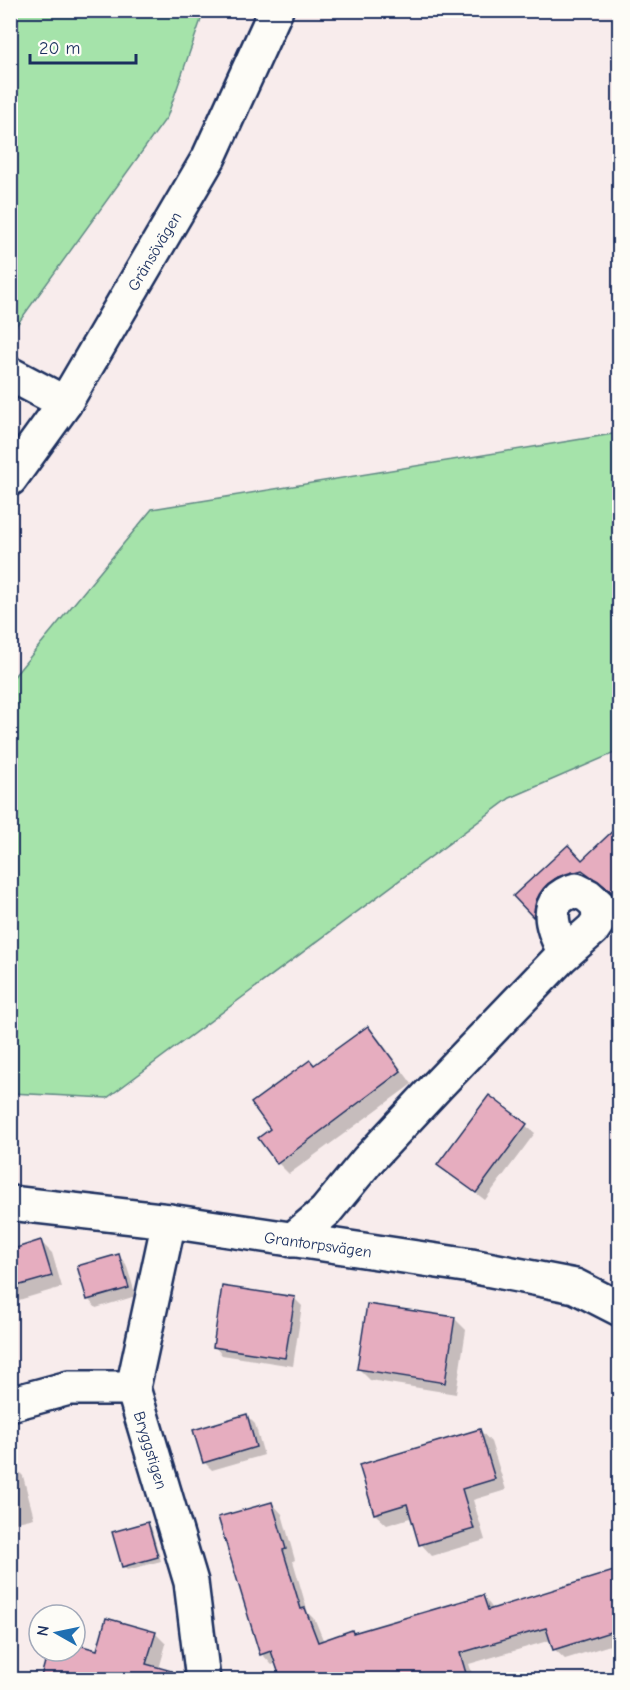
<svg xmlns="http://www.w3.org/2000/svg" width="630" height="1690" viewBox="0 0 630 1690" font-family="'Comic Neue',sans-serif">
	<style>
		.green { fill: #a5e3aa; stroke: #608984; stroke-width: 1.5 }
		.shadow { fill: #0003 }
		.building { fill: #e6adbf; stroke: #1b2f5e; stroke-width: 1.5 }
		.lines { fill: none; stroke-linecap: round; stroke-linejoin: round }
		.minor-casing { stroke: #1b2f5e; stroke-width: 38 }
		.minor { stroke: #fdfcf7; stroke-width: 33 }
		.labels { text-anchor: middle; stroke-width: 5; stroke-linejoin: round; paint-order: stroke }
		.street-label { font-size: 16px; fill: #1b2f5e; stroke: #fdfcf7 }
	</style>
	<rect width="100%" height="100%" fill="#f8ecec"/>
	<filter id="ink" filterUnits="userSpaceOnUse"><feTurbulence type="fractalNoise" baseFrequency=".0167" numOctaves="2"/><feDisplacementMap in="SourceGraphic" scale="12" xChannelSelector="R" yChannelSelector="G"/><feConvolveMatrix kernelMatrix="1 2 1 2 8 2 1 2 1" color-interpolation-filters="sRGB"/></filter>
	<g filter="url(#ink)">
		<g class="green">
			<path d="M11 10 204 11 167 117 11 333Z"/>
			<path d="M619 433V751L510 798 107 1098 11 1093V680L152 509Z"/>
		</g>
		<g class="shadow">
			<path d="M620 826 614 895 594 880 569 887 543 925 515 896 583 862Z"/>
			<path d="M368 1028 379 1039 412 1084 289 1174 278 1163 272 1129 315 1067Z"/>
			<path d="M489 1097 535 1133 485 1200 439 1165Z"/>
			<path d="M41 1242 52 1253 62 1287 19 1300 17 1298 10 1300V1251Z"/>
			<path d="M118 1255 126 1264 136 1296 96 1308 88 1299Z"/>
			<path d="M294 1298 302 1306 293 1366 222 1355 214 1346Z"/>
			<path d="M454 1318 466 1330 456 1394 370 1380 359 1369Z"/>
			<path d="M247 1416 255 1424 264 1455 212 1470 204 1462Z"/>
			<path d="M480 1430 491 1442 506 1490 473 1500 485 1540 432 1556 421 1544 413 1517 387 1525 375 1514Z"/>
			<path d="M15 1468 23 1476 34 1518 10 1524V1469Z"/>
			<path d="M272 1503 282 1514 295 1560 293 1561 308 1613 315 1620 324 1642 483 1596 494 1610 620 1571V1642L565 1659 554 1649 551 1640 469 1664 474 1680H283L277 1663 272 1665 262 1654 220 1518Z"/>
			<path d="M147 1523 151 1527 161 1561 127 1570 123 1566Z"/>
			<path d="M155 1633 166 1644 157 1676 50 1651H75V1646L98 1652Z"/>
		</g>
		<g class="building">
			<path d="M620 824V908L611 891 582 870 558 877 546 886 537 899 533 917 513 896 568 845 582 860Z"/>
			<path d="M368 1026 401 1071 277 1164 258 1138 270 1129 251 1103 310 1060 314 1065Z"/>
			<path d="M489 1095 527 1124 476 1193 437 1165Z"/>
			<path d="M41 1240 52 1276 10 1288V1250Z"/>
			<path d="M119 1254 129 1288 87 1300 77 1266Z"/>
			<path d="M222 1286 295 1297 285 1358 213 1347Z"/>
			<path d="M367 1304 455 1317 445 1383 357 1369Z"/>
			<path d="M247 1414 256 1447 203 1463 193 1430Z"/>
			<path d="M480 1429 495 1479 462 1489 474 1529 419 1545 407 1504 374 1514 359 1465Z"/>
			<path d="M272 1502 286 1549 283 1550 301 1609 305 1608 318 1642 352 1630 353 1633 483 1595 488 1610 620 1569V1629L553 1650 546 1628 460 1653 468 1680H281L271 1651 260 1655 218 1517Z"/>
			<path d="M148 1522 158 1557 122 1567 112 1532Z"/>
			<path d="M106 1618 156 1632 146 1664 172 1671 171 1680H40L48 1651H75V1644L97 1650Z"/>
		</g>
		<g class="lines">
			<g class="minor-casing">
				<g id="minor">
					<path d="M10 374 65 403"/>
					<path d="M10 479 65 403 209 157 276 10"/>
					<path d="M10 1203 169 1221 471 1266 575 1286 620 1309"/>
					<path d="M169 1221 133 1388 191 1582 203 1680"/>
					<path d="M292 1240 325 1212 367 1161 438 1085 561 957 593 929 599 920 598 905 588 896 576 890C540 899 552 929 565 953"/>
					<path d="M10 1404 69 1388H133"/>
				</g>
			</g>
			<use href="#minor" class="minor"/>
		</g>
	</g>
	<g class="labels">
		<g class="street-label">
			<text transform="translate(154 251) rotate(-59)" y="6">Gränsövägen</text>
			<text transform="translate(318 1244) rotate(8)" y="6">Grantorpsvägen</text>
			<text transform="translate(151 1450) rotate(73)" y="6">Bryggstigen</text>
		</g>
	</g>
	<rect width="630" height="1690" fill="none" stroke="#fdfcf7" stroke-width="36"/>
	<rect x="18" y="18" width="594" height="1654" fill="none" stroke="#1b2f5e" stroke-width="2" filter="url(#ink)"/>
	<g transform="translate(57 1633) rotate(279)"><circle r="28" fill="#fdfcf7" stroke="#a3aaba" stroke-width="1.5"/>
	<path d="M0-4.5L10 22L0 15L-10 22Z" fill="#1f6fb2"/>
	<text y="-9" font-size="16" font-weight="bold" text-anchor="middle" fill="#1b2f5e">N</text>
	</g>
	<path d="M30 54v9h106v-9" fill="none" stroke="#1b2f5e" stroke-width="3"/>
	<text x="39" y="54" font-size="18" fill="#1b2f5e" stroke="#fdfcf7" stroke-width="4.5" paint-order="stroke">20 m</text>
</svg>
